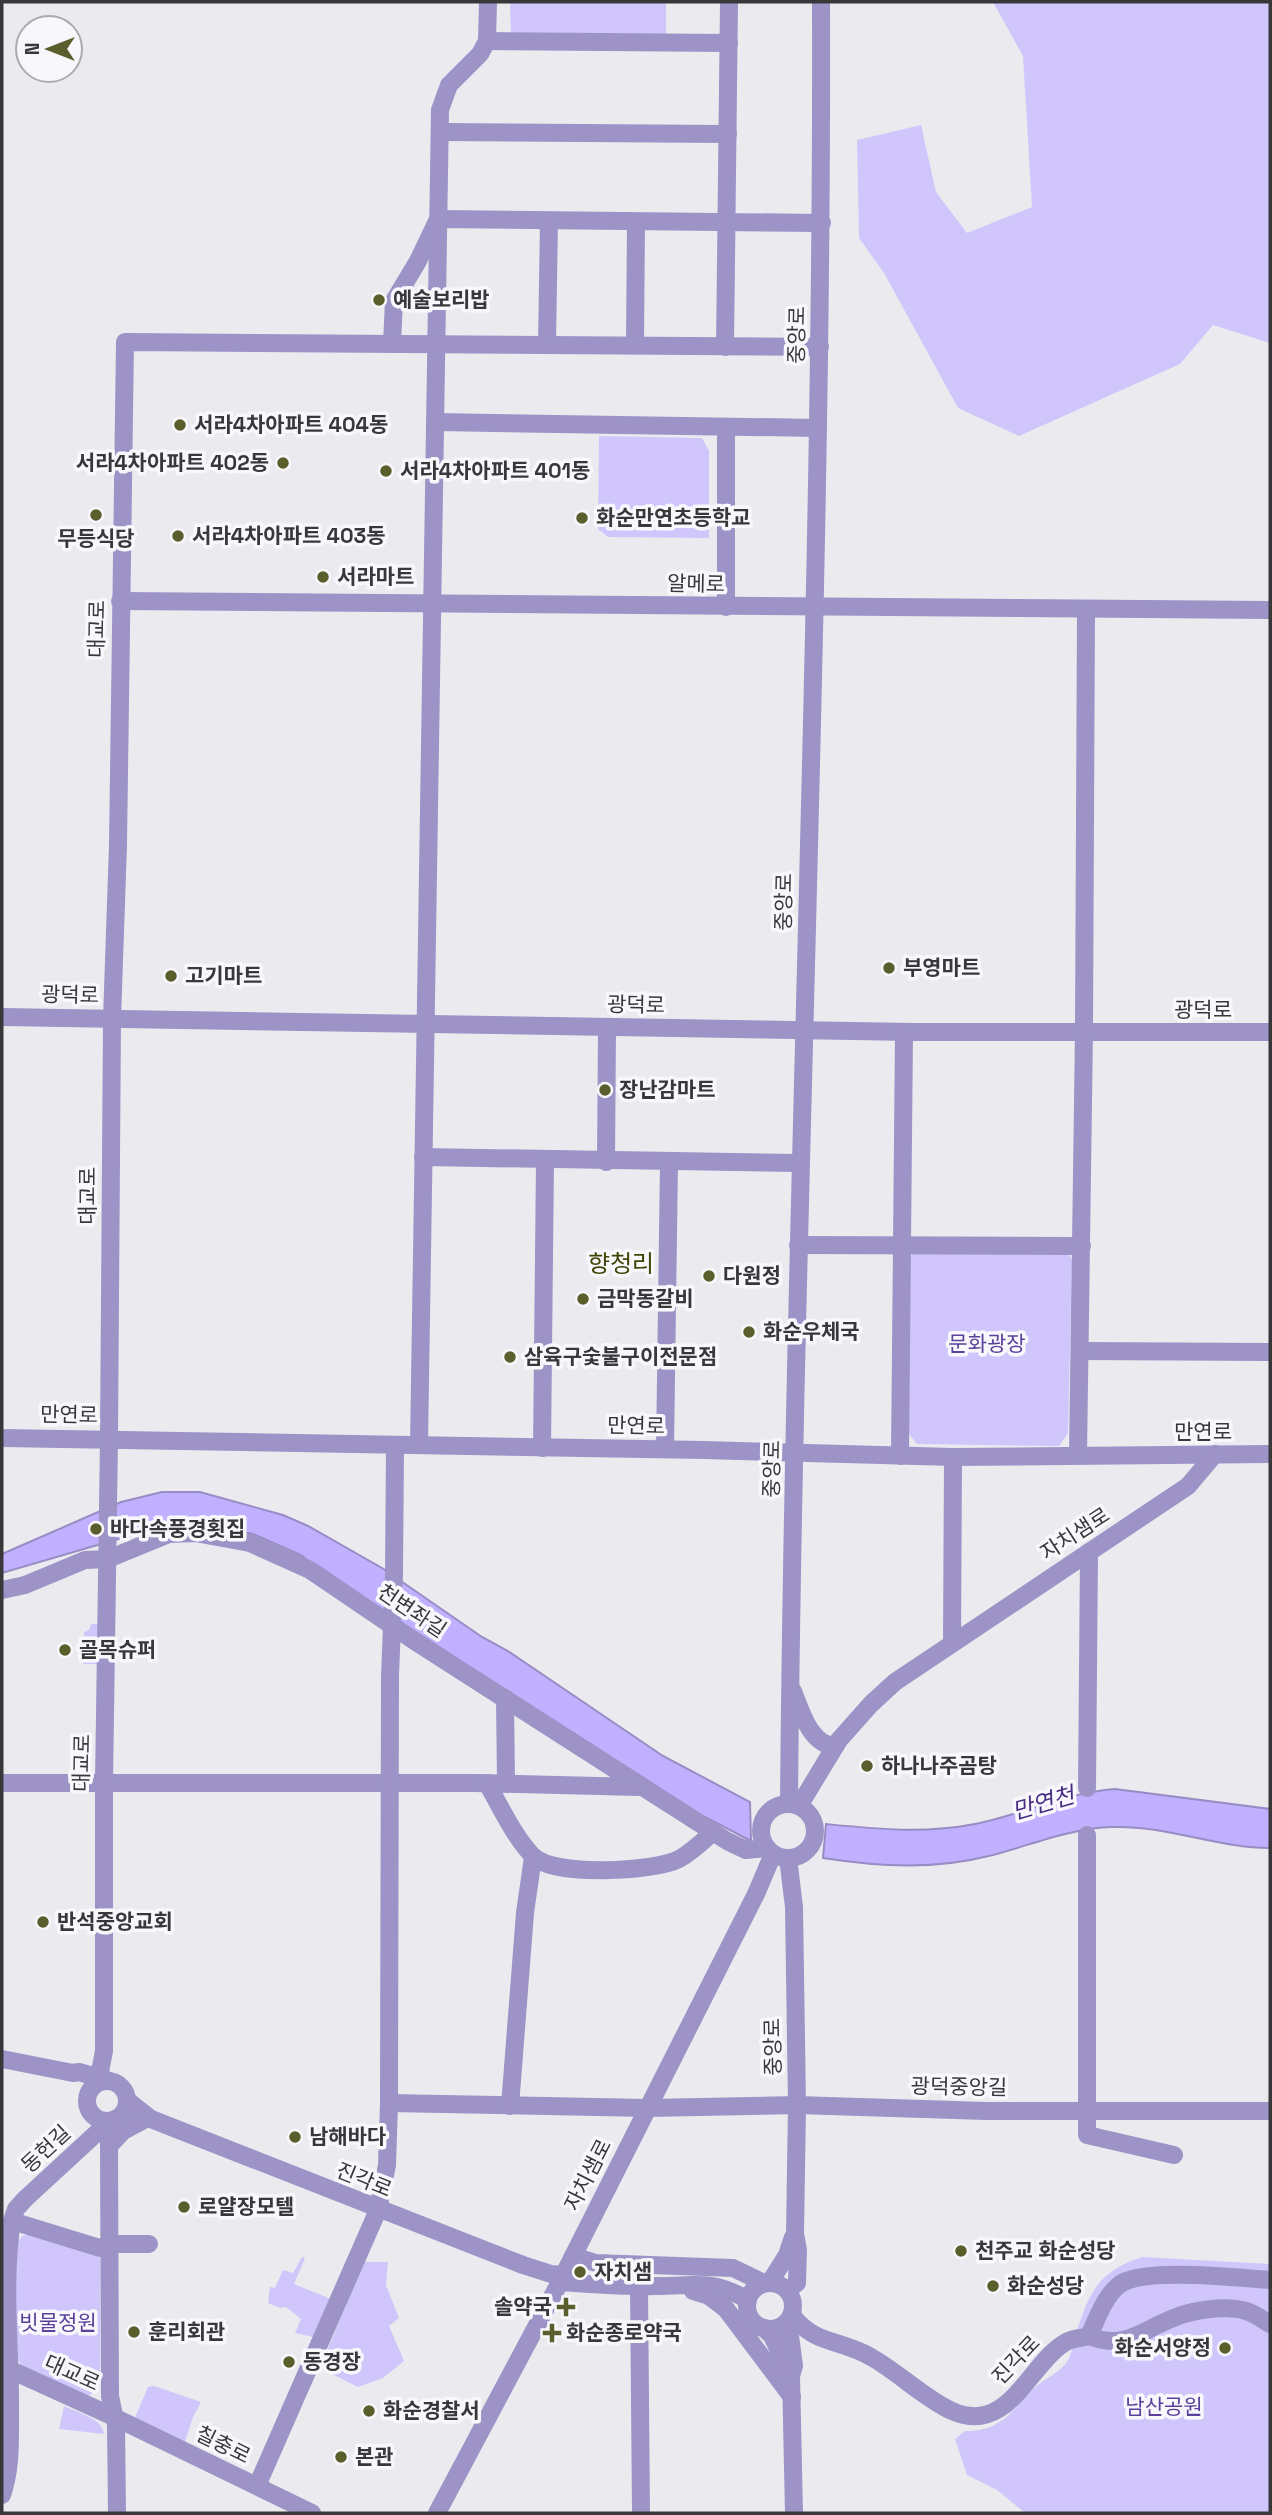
<svg xmlns="http://www.w3.org/2000/svg" width="1272" height="2515" viewBox="0 0 1272 2515" font-family="'Space Grotesk','Noto Sans KR',sans-serif">
	<style>
		.green { fill: #d0c6fc }
		.water { fill: #c0b0ff; stroke: #978cc4; stroke-width: 2 }
		.lines { fill: none; stroke-linecap: round; stroke-linejoin: round }
		.minor { stroke: #9d93c7; stroke-width: 18 }
		.poi-dot { fill: #5a5e2c; stroke: #f8f8fc; stroke-width: 2.5 }
		.labels { text-anchor: middle; stroke-width: 7; stroke-linejoin: round; paint-order: stroke }
		.poi-label { font-size: 21px; font-weight: bold; fill: #38383a; stroke: #f8f8fc; text-anchor: start }
		.street-label { font-size: 21px; fill: #38383a; stroke: #f8f8fc }
		.park-label { font-size: 21px; fill: #5b419b; stroke: #f8f8fc }
		.water-label { font-size: 23px; font-style: italic; fill: #492d85; stroke: #f8f8fc }
		.quarter-label { font-size: 24px; fill: #3f4303; stroke: #f8f8fc }
	</style>
	<rect width="100%" height="100%" fill="#ebebef"/>
	<g class="green">
		<path d="M510 2H666V34H511Z"/>
		<path d="M993 2H1270V343L1213 325 1180 364 1019 436 958 408 884 273 859 238 857 140 921 125 936 192 967 233 1032 207 1023 56Z"/>
		<path d="M599 436 702 438 709 451V538L608 537 598 529Z"/>
		<path d="M917 1250 1068 1252 1072 1260 1068 1433 1059 1446 917 1444 904 1428 906 1260Z"/>
		<path d="M91 1624H98L97 1664H83L84 1632 89 1630Z"/>
		<path d="M31 2234 100 2257V2377L99 2390 87 2396 22 2367 16 2356V2244L22 2236Z"/>
		<path d="M302 2257 305 2258 294 2284 331 2299 313 2337 295 2333 301 2319 286 2307 280 2308 268 2303 270 2287 275 2288 283 2270 293 2273Z"/>
		<path d="M1142 2257 1270 2264V2513H1025L997 2490 967 2475 955 2439 965 2431C1006 2431 1012 2407 1039 2384 1048 2377 1063 2370 1068 2360 1072 2353 1074 2342 1076 2334 1089 2292 1098 2272 1142 2257Z"/>
		<path d="M364 2262H388L386 2285 399 2318 389 2326 404 2361 383 2378 358 2387 320 2368Z"/>
		<path d="M154 2386 201 2402 193 2417 184 2445 134 2420 148 2387Z"/>
		<path d="M64 2406C78 2413 102 2418 104 2434L59 2429Z"/>
	</g>
	<g class="water">
		<path d="M162 1492H200L283 1515 308 1526 382 1568 482 1637 508 1651 663 1756 750 1802 751 1841 703 1816 322 1572 301 1555 253 1534 202 1523 149 1530 2 1573V1554L121 1502Z"/>
		<path d="M1115 1789 1270 1809V1848C1217 1848 1166 1825 1112 1827 1071 1828 1031 1845 993 1855 935 1870 881 1867 823 1858L826 1824C877 1829 924 1834 975 1824 1023 1814 1065 1793 1115 1789Z"/>
	</g>
	<g class="lines">
		<g class="minor">
			<path d="M487 41 729 43"/>
			<path d="M440 132 728 134"/>
			<path d="M392 344 394 301 418 261 438 219 822 223"/>
			<path d="M547 345 549 221"/>
			<path d="M635 345 636 222"/>
			<path d="M725 347 729 2"/>
			<path d="M435 422 818 428"/>
			<path d="M726 428V607"/>
			<path d="M120 601 1270 610"/>
			<path d="M2 1017 912 1032H1270"/>
			<path d="M423 1157 800 1163"/>
			<path d="M606 1162 607 1028"/>
			<path d="M798 1245 1082 1246"/>
			<path d="M1080 1351 1270 1352"/>
			<path d="M2 1438 704 1450 953 1457 1270 1454"/>
			<path d="M419 1445 440 110 449 85 480 54 487 41 488 2"/>
			<path d="M542 1448 545 1161"/>
			<path d="M665 1449 669 1162"/>
			<path d="M1078 1455 1084 1032 1086 609"/>
			<path d="M900 1456 904 1032"/>
			<path d="M2 1590 25 1585 85 1560 108 1559 169 1534 195 1533 250 1543 310 1570 419 1644 727 1841 746 1850 767 1848"/>
			<path d="M952 1643 953 1457"/>
			<path d="M793 1691C801 1711 810 1745 835 1746"/>
			<path d="M505 1698 506 1783"/>
			<path d="M2 1783H474L639 1787"/>
			<path d="M487 1783C500 1806 515 1838 533 1856 553 1877 654 1872 679 1859 692 1852 702 1842 713 1832"/>
			<path d="M1087 1788 1089 1552"/>
			<path d="M789 1803C794 1203 823 602 821 2"/>
			<circle cx="788" cy="1831" r="27"/>
			<path d="M799 1806 839 1740 871 1704 895 1682 1188 1486 1215 1454"/>
			<path d="M1087 1835V2135L1174 2155"/>
			<path d="M2 2059 73 2073 79 2072 107 2080"/>
			<circle cx="107" cy="2101" r="20"/>
			<path d="M98 2082 104 2051V1783L109 1439 112 1019 118 845 125 342 820 347"/>
			<path d="M127 2100 151 2119 523 2265 551 2274 563 2275"/>
			<path d="M389 2103 647 2108 797 2105 986 2111H1270"/>
			<path d="M510 2106 525 1913 533 1857"/>
			<path d="M115 2119 109 2142 110 2396 116 2425 117 2513"/>
			<path d="M109 2146 123 2131 142 2121"/>
			<path d="M12 2221 100 2248 110 2244H149"/>
			<path d="M573 2256 596 2263 733 2268 764 2283"/>
			<path d="M560 2282C592 2284 625 2287 658 2286 696 2286 712 2279 748 2300"/>
			<path d="M770 2282 787 2255 793 2237"/>
			<circle cx="770" cy="2306" r="23"/>
			<path d="M639 2286 641 2513"/>
			<path d="M788 2290 797 2283 798 2250 795 2234 797 2105 794 1907 788 1858"/>
			<path d="M693 2291 709 2296 726 2309 792 2397"/>
			<path d="M792 2315C814 2345 841 2339 871 2357 898 2372 925 2399 952 2411 1010 2437 1030 2360 1068 2341 1074 2338 1083 2338 1089 2336 1097 2319 1104 2297 1119 2285 1141 2267 1239 2278 1270 2280"/>
			<path d="M788 2321 794 2366 791 2376 794 2513"/>
			<path d="M764 2328 772 2336 790 2373"/>
			<path d="M1089 2336C1124 2350 1139 2332 1171 2319 1190 2310 1225 2305 1246 2311 1254 2313 1263 2320 1270 2324"/>
			<path d="M2 2366 114 2417 312 2513"/>
			<path d="M257 2486 378 2210 387 2165 389 2103 390 1676 394 1575 395 1446"/>
			<path d="M2 2495C11 2469 10 2443 10 2415 11 2351 2 2285 12 2221L16 2209 25 2199 102 2128"/>
			<path d="M437 2513 560 2282 756 1894 773 1854"/>
		</g>
	</g>
	<g class="poi-dot">
		<circle cx="379" cy="300" r="7"/>
		<circle cx="180" cy="425" r="7"/>
		<circle cx="283" cy="463" r="7"/>
		<circle cx="386" cy="471" r="7"/>
		<circle cx="96" cy="515" r="7"/>
		<circle cx="582" cy="518" r="7"/>
		<circle cx="178" cy="536" r="7"/>
		<circle cx="323" cy="577" r="7"/>
		<circle cx="889" cy="968" r="7"/>
		<circle cx="171" cy="976" r="7"/>
		<circle cx="605" cy="1090" r="7"/>
		<circle cx="709" cy="1276" r="7"/>
		<circle cx="583" cy="1299" r="7"/>
		<circle cx="749" cy="1332" r="7"/>
		<circle cx="510" cy="1357" r="7"/>
		<circle cx="96" cy="1529" r="7"/>
		<circle cx="65" cy="1650" r="7"/>
		<circle cx="867" cy="1766" r="7"/>
		<circle cx="43" cy="1922" r="7"/>
		<circle cx="295" cy="2137" r="7"/>
		<circle cx="184" cy="2207" r="7"/>
		<circle cx="961" cy="2251" r="7"/>
		<circle cx="580" cy="2272" r="7"/>
		<circle cx="993" cy="2286" r="7"/>
		<path d="M562.5 2296.5h7v7h7v7h-7v7h-7v-7h-7v-7h7z"/>
		<circle cx="134" cy="2332" r="7"/>
		<path d="M548.5 2322.5h7v7h7v7h-7v7h-7v-7h-7v-7h7z"/>
		<circle cx="1225" cy="2348" r="7"/>
		<circle cx="289" cy="2362" r="7"/>
		<circle cx="369" cy="2411" r="7"/>
		<circle cx="341" cy="2457" r="7"/>
	</g>
	<g class="labels">
		<g class="poi-label">
			<text x="393" y="307">예술보리밥</text>
			<text x="194" y="432">서라4차아파트 404동</text>
			<text x="269" y="470" text-anchor="end">서라4차아파트 402동</text>
			<text x="400" y="478">서라4차아파트 401동</text>
			<text x="596" y="525">화순만연초등학교</text>
			<text x="192" y="543">서라4차아파트 403동</text>
			<text x="96" y="546" text-anchor="middle">무등식당</text>
			<text x="337" y="584">서라마트</text>
			<text x="903" y="975">부영마트</text>
			<text x="185" y="983">고기마트</text>
			<text x="619" y="1097">장난감마트</text>
			<text x="723" y="1283">다원정</text>
			<text x="597" y="1306">금막동갈비</text>
			<text x="763" y="1339">화순우체국</text>
			<text x="524" y="1364">삼육구숯불구이전문점</text>
			<text x="110" y="1536">바다속풍경횟집</text>
			<text x="79" y="1657">골목슈퍼</text>
			<text x="881" y="1773">하나나주곰탕</text>
			<text x="57" y="1929">반석중앙교회</text>
			<text x="309" y="2144">남해바다</text>
			<text x="198" y="2214">로얄장모텔</text>
			<text x="975" y="2258">천주교 화순성당</text>
			<text x="594" y="2279">자치샘</text>
			<text x="1007" y="2293">화순성당</text>
			<text x="552" y="2314" text-anchor="end">솔약국</text>
			<text x="148" y="2339">훈리회관</text>
			<text x="566" y="2340">화순종로약국</text>
			<text x="1211" y="2355" text-anchor="end">화순서양정</text>
			<text x="303" y="2369">동경장</text>
			<text x="383" y="2418">화순경찰서</text>
			<text x="355" y="2464">본관</text>
		</g>
		<g class="street-label">
			<text transform="translate(797 335) rotate(-89)" y="7">중앙로</text>
			<text transform="translate(696 584) rotate(1)" y="7">알메로</text>
			<text transform="translate(97 629) rotate(-89)" y="7">대교로</text>
			<text transform="translate(784 902) rotate(-89)" y="7">중앙로</text>
			<text transform="translate(70 995) rotate(1)" y="7">광덕로</text>
			<text transform="translate(636 1005) rotate(1)" y="7">광덕로</text>
			<text x="1203" y="1017">광덕로</text>
			<text transform="translate(88 1196) rotate(-90)" y="7">대교로</text>
			<text transform="translate(69 1415) rotate(1)" y="7">만연로</text>
			<text transform="translate(636 1426) rotate(1)" y="7">만연로</text>
			<text x="1203" y="1439">만연로</text>
			<text transform="translate(772 1469) rotate(-89)" y="7">중앙로</text>
			<text transform="translate(1075 1534) rotate(-33)" y="7">자치샘로</text>
			<text transform="translate(412 1611) rotate(34)" y="7">천변좌길</text>
			<text transform="translate(82 1763) rotate(-89)" y="7">대교로</text>
			<text transform="translate(773 2047) rotate(-91)" y="7">중앙로</text>
			<text transform="translate(959 2087) rotate(1)" y="7">광덕중앙길</text>
			<text transform="translate(46 2149) rotate(-43)" y="7">동헌길</text>
			<text transform="translate(588 2175) rotate(-63)" y="7">자치샘로</text>
			<text transform="translate(364 2180) rotate(22)" y="7">진각로</text>
			<text transform="translate(1016 2360) rotate(-46)" y="7">진각로</text>
			<text transform="translate(72 2373) rotate(24)" y="7">대교로</text>
			<text transform="translate(223 2445) rotate(26)" y="7">칠충로</text>
		</g>
		<g class="park-label">
			<text x="987" y="1351">문화광장</text>
			<text x="58" y="2330">빗물정원</text>
			<text x="1164" y="2414">남산공원</text>
		</g>
		<g class="water-label">
			<text transform="translate(1043 1803) rotate(-16)" y="8">만연천</text>
		</g>
		<g class="quarter-label">
			<text x="621" y="1272">향청리</text>
		</g>
	</g>
	<rect width="1272" height="2515" fill="none" stroke="#38383a" stroke-width="7"/>
	<g transform="translate(49 49) rotate(270)"><circle r="33" fill="#f8f8fc" stroke="#ababae" stroke-width="2"/>
	<path d="M0-5L12 26L0 18L-12 26Z" fill="#5a5e2c"/>
	<text y="-10" font-size="19" font-weight="bold" text-anchor="middle" fill="#38383a">N</text>
	</g>
</svg>
